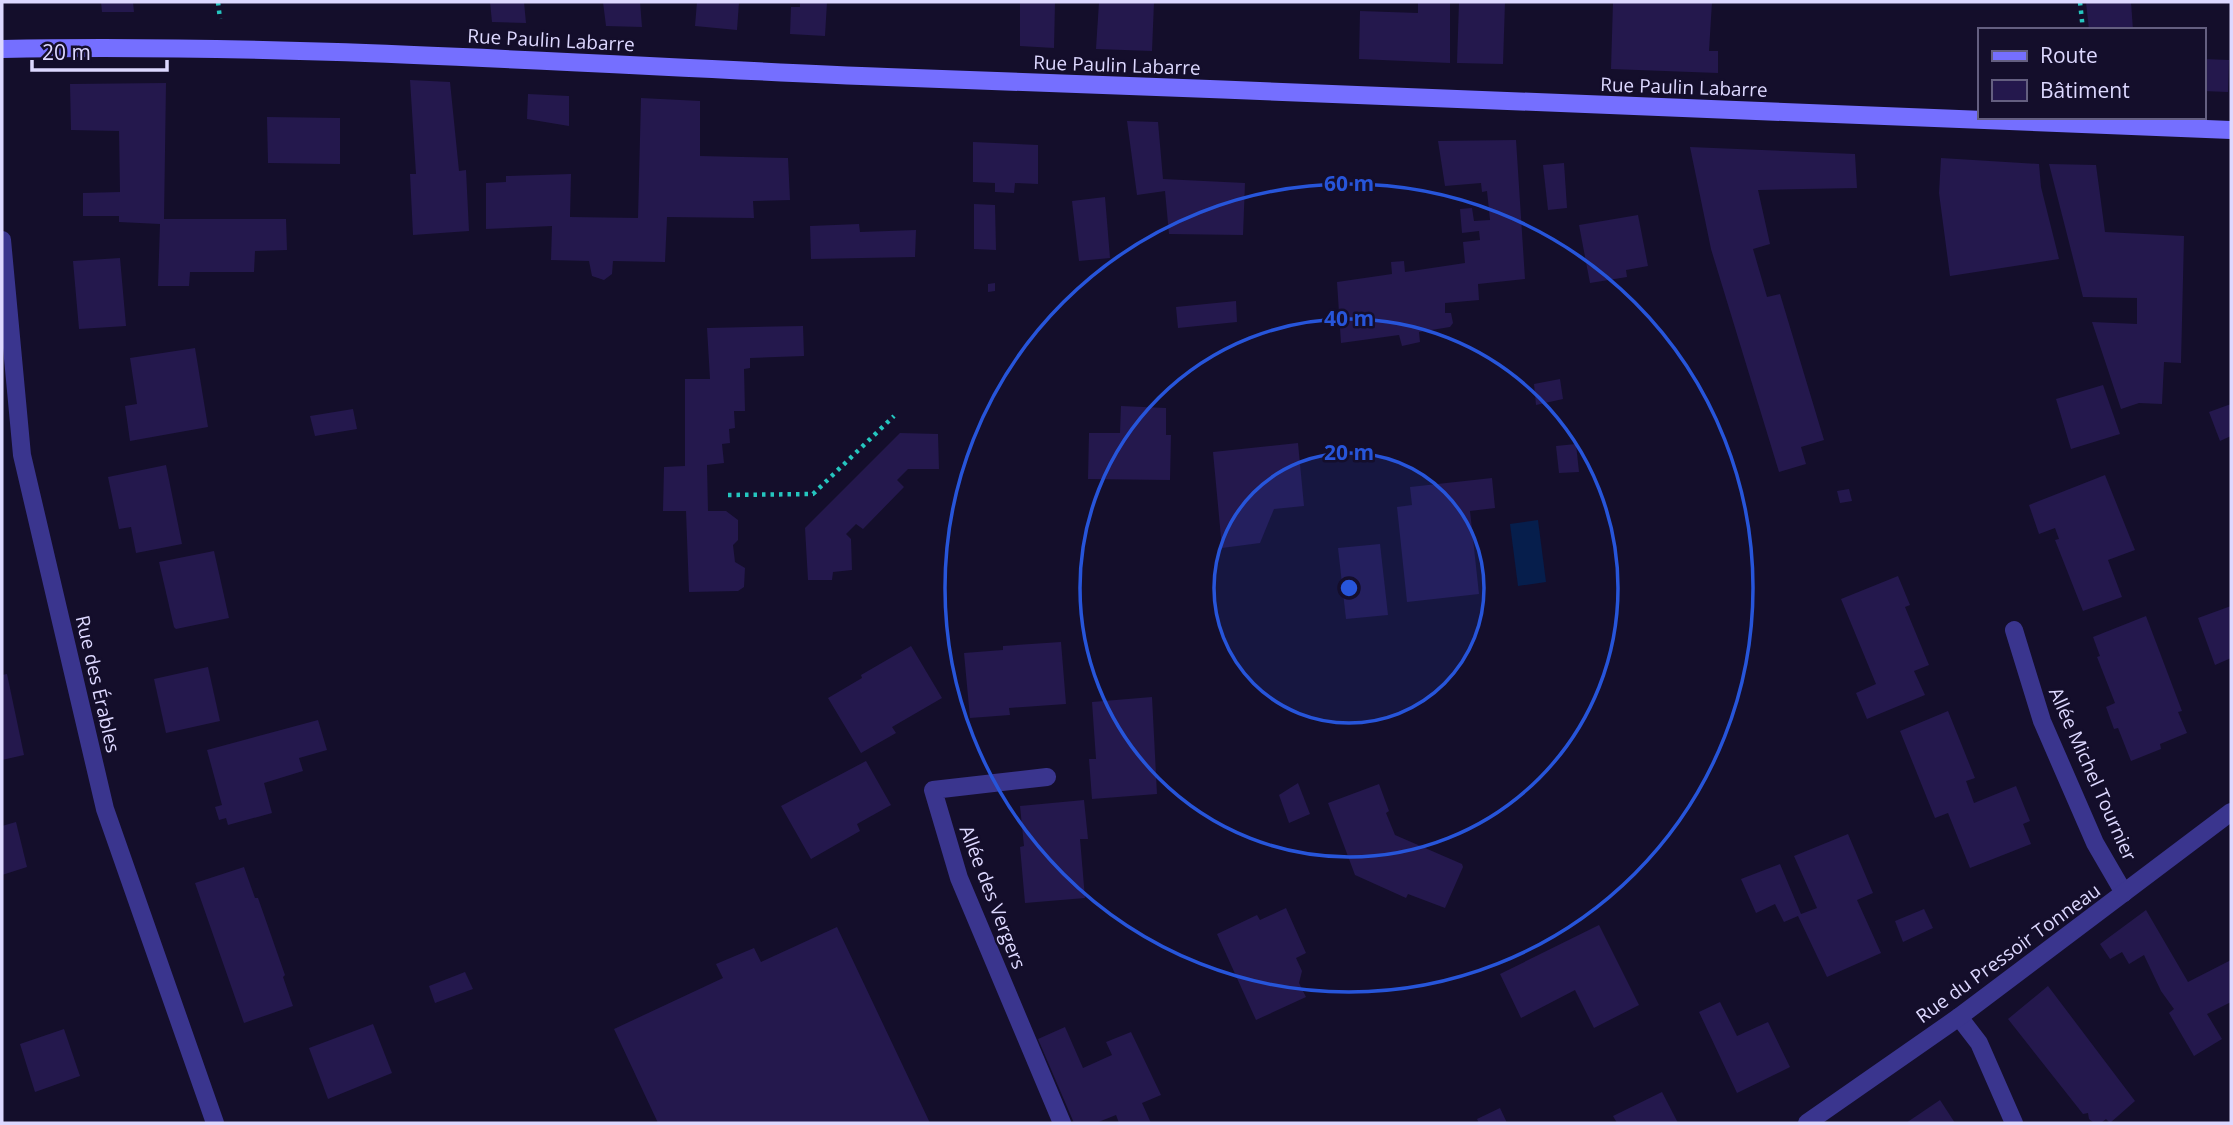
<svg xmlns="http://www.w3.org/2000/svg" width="2233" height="1125" viewBox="0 0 2233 1125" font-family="'Open Sans',sans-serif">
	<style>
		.water { fill: #061e4c }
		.building { fill: #24184d }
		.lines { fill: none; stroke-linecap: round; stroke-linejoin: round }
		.path { stroke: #25c6bf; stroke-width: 4.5; stroke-dasharray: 3.5 5; stroke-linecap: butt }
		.lane { stroke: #3a358e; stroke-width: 18 }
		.street { stroke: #3a358e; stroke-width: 18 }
		.secondary { stroke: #756fff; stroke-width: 18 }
		.ring { fill: none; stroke: #2755da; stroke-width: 3.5 }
		.labels { text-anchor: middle; stroke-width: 5; stroke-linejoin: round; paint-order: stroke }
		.street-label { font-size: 19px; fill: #ddd8ff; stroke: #140e2b }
		.centre { fill: #2755da; stroke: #140e2b; stroke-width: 3.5 }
		.ring-label { font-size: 21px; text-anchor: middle; font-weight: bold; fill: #2755da; stroke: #140e2b; stroke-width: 5; stroke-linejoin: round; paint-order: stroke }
	</style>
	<rect width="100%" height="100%" fill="#140e2b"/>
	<path class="water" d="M1538 520 1546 582 1518 586 1510 524Z"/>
	<g class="building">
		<path d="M101 2H133L134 12H102Z"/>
		<path d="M490 2H524L526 23 492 22Z"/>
		<path d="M603 2H640L642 27 606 26Z"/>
		<path d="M697 2H739L737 30 695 26Z"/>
		<path d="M800 2H827L825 36 790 34 791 7H800Z"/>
		<path d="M1020 2H1055L1054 48 1020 46Z"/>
		<path d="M1099 2H1154L1152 51 1096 49Z"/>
		<path d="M1418 2H1450V63L1359 59 1360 11 1418 13Z"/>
		<path d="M1459 2H1505L1503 64 1457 63Z"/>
		<path d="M1613 2H1712L1709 51H1718V73L1611 69Z"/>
		<path d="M2086 2H2131L2133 30H2089Z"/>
		<path d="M2203 59 2229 60 2228 92 2203 91Z"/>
		<path d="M410 80 450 82 459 171 466 170 469 231 413 235 410 174H416Z"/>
		<path d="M166 83 164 219H286L287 250 255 251 254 272H190L189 286H158L160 224 119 222V216H83V193L120 192 119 131 71 130 70 84Z"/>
		<path d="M528 94 569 96V126L527 119Z"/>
		<path d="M641 98 700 101V156L788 158 790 200 753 201 754 218 667 217 665 262 613 261 612 274 604 280 592 276 589 261 551 260 552 226 486 229V183L506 182V176L571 174 570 217 638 218Z"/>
		<path d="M267 117 340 118V164L268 163Z"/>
		<path d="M1127 121 1158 122 1163 179 1245 183 1243 235 1169 234 1165 191 1137 195Z"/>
		<path d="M1516 140 1525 279 1478 284 1479 300 1445 303V313H1451L1453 323 1450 327 1419 332 1420 342 1402 346 1399 335 1341 343 1337 282 1392 274 1391 262 1404 261 1405 272 1465 263 1463 242 1480 240 1479 231 1462 233 1460 209 1472 208 1474 221 1490 220 1487 191 1482 192 1481 183 1445 186 1438 141Z"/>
		<path d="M973 142 1038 145V184L1015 183 1014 193 995 192V183L973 182Z"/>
		<path d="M1690 147 1855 154 1857 188 1758 190 1770 244 1753 249 1767 297 1780 294 1824 440 1801 447 1806 464 1779 472 1711 249Z"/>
		<path d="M1941 158 2039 164 2041 187 2059 259 1950 276 1939 193Z"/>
		<path d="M1564 163 1567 208 1548 210 1543 165Z"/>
		<path d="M2049 164 2096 165 2105 232 2184 236 2181 363 2164 362 2162 404 2139 403 2121 409 2092 322 2137 324V298L2083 297Z"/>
		<path d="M1105 197 1110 258 1079 261 1072 201Z"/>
		<path d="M974 204 995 205 996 250 974 249Z"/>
		<path d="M1638 215 1648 266 1626 270 1627 277 1590 283 1579 225Z"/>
		<path d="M859 224 860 232 916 230 915 257 811 259 810 226Z"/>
		<path d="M120 258 126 326 79 329 73 261Z"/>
		<path d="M995 283V291L988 292V284Z"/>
		<path d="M1236 301 1237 322 1178 328 1176 307Z"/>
		<path d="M803 326 804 356 750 358V368L744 369 745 411H734L735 428 729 429 730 443 722 444 724 463 707 465 708 511H726L738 520V540L733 545 735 562 745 568 744 587 738 591 689 592 686 511H663L664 467 685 466V379H710L707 328Z"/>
		<path d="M195 348 208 427 130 441 125 406 137 404 130 358Z"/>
		<path d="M1560 379 1563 399 1536 405 1534 384Z"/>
		<path d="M2103 385 2120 434 2071 449 2056 399Z"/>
		<path d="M2231 404V436L2220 441 2209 412Z"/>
		<path d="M1121 406 1166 408V435H1171L1170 480 1088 479 1089 433H1120Z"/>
		<path d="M353 409 357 429 315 436 310 416Z"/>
		<path d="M900 433 938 434 939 469H908L897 480 904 487 863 529 856 524 846 534 851 539 852 570 833 572 832 580H808L805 528Z"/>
		<path d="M1298 443 1304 506 1274 509 1260 543 1222 548 1213 452Z"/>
		<path d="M1576 444 1579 472 1559 473 1556 446Z"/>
		<path d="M166 465 182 544 136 553 131 527 119 529 108 477Z"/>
		<path d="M2105 475 2135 550 2108 560 2122 597 2083 611 2055 540 2059 539 2055 528 2039 534 2029 505Z"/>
		<path d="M1492 478 1495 508 1470 511 1479 594 1407 602 1397 507 1412 505 1410 487Z"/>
		<path d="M1849 489 1852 501 1840 503 1837 491Z"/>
		<path d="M1380 544 1388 615 1346 619 1338 548Z"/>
		<path d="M214 551 229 618 176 629 174 627 159 562Z"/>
		<path d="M1898 576 1910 605 1905 607 1929 665 1914 671 1925 695 1867 719 1856 693 1876 684 1841 599Z"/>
		<path d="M2231 606V658L2215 665 2198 618Z"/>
		<path d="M2146 616 2182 711 2178 712 2187 733 2160 744 2161 749 2131 761 2118 728 2114 729 2106 707 2115 703 2097 657 2100 656 2093 637Z"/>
		<path d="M1061 642 1066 704 1009 708 1010 715 970 718 964 653 1003 650V646Z"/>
		<path d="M911 646 942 698 892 727 896 733 861 753 828 698 862 678 861 675Z"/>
		<path d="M208 667 220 721 166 733 154 679Z"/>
		<path d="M7 674 24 755 2 760V675Z"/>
		<path d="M1152 697 1157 794 1092 799 1089 759H1096L1092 702Z"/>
		<path d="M1948 711 1975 778 1966 781 1974 803 2016 786 2030 821 2023 824 2031 844 1970 868 1948 813 1935 818 1900 731Z"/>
		<path d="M318 720 327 750 299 758 303 771 264 783 272 813 228 825 226 818 219 820 215 807 222 805 207 750Z"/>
		<path d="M866 761 891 805 857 824 860 831 811 859 781 806Z"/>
		<path d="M1298 783 1310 814 1289 823 1279 795Z"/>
		<path d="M1379 784 1389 811 1386 813 1395 835 1462 864 1463 867 1445 908 1408 894 1406 898 1355 875 1328 803Z"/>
		<path d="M1084 800 1088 839H1080L1085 898 1025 903 1020 847 1024 846 1020 806Z"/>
		<path d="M16 822 27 867 2 875V826Z"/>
		<path d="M1848 834 1873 893 1857 900 1881 953 1827 977 1798 916 1784 922 1775 904 1756 913 1741 879 1780 864 1801 914 1817 908 1794 856Z"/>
		<path d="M244 867 255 898H258L285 975 283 977 293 1006 244 1023 195 883Z"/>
		<path d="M1286 908 1306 953 1296 958 1302 971 1299 983 1306 997 1256 1020 1217 934 1257 915 1260 920Z"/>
		<path d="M1924 909 1933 928 1903 942 1895 921Z"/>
		<path d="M2146 910 2188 982 2231 960V1002L2207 1014 2222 1039 2194 1056 2169 1013 2174 1009 2161 991 2144 955 2129 964 2122 952 2110 959 2100 944Z"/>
		<path d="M1599 925 1639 1005 1594 1028 1575 990 1521 1018 1500 974Z"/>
		<path d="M837 927 930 1123H658L614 1029 723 978 716 964 754 948 761 962Z"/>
		<path d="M465 972 473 989 435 1003 429 986Z"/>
		<path d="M2048 986 2135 1101 2110 1123 2106 1119 2101 1123H2094L2089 1119 2088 1113 2083 1114 2008 1019Z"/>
		<path d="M1720 1002 1737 1036 1768 1022 1790 1067 1737 1093 1699 1012Z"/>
		<path d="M373 1024 392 1073 328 1099 309 1048Z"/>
		<path d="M1065 1027 1083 1068 1112 1055 1106 1042 1131 1032 1161 1095 1142 1103 1151 1123H1119L1116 1115 1096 1123H1074L1038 1039Z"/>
		<path d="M64 1029 80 1076 35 1092 20 1044Z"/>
		<path d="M1662 1092 1678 1123H1617L1613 1116Z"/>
		<path d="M1940 1100 1955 1123H1906Z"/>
		<path d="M1500 1108 1507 1123H1479L1477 1119Z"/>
	</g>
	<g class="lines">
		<g class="path">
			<path d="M218 2 220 19"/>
			<path d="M2080 2 2083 30"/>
			<path d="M728 495 813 494 894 416"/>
		</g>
		<path class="lane" d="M1047 777 933 790 959 878 1062 1123"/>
		<g class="street">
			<path d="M2 240 22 455 105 809 215 1123"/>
			<path d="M2014 630 2042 721 2095 843 2124 893"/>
			<path d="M1959 1017 1979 1043 2014 1123"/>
			<path d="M1807 1123 1959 1017 2231 812"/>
		</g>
		<path class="secondary" d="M2 49C297 43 592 65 887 77 1335 94 1783 109 2231 130"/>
	</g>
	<circle cx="1349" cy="588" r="135" fill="#2755da" fill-opacity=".12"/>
	<g class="ring">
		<circle cx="1349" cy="588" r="135"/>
		<circle cx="1349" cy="588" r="269"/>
		<circle cx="1349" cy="588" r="404"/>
	</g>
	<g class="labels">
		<g class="street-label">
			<text transform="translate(551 40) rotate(3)" y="7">Rue Paulin Labarre</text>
			<text transform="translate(1117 65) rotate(2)" y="7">Rue Paulin Labarre</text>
			<text transform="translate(1684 87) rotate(2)" y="7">Rue Paulin Labarre</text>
			<text transform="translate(98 684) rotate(77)" y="7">Rue des Érables</text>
			<text transform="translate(2093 774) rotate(66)" y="7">Allée Michel Tournier</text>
			<text transform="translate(993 897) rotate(69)" y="7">Allée des Vergers</text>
			<text transform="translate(2008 953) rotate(-36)" y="7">Rue du Pressoir Tonneau</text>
		</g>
	</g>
	<circle cx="1349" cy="588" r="10" class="centre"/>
	<g class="ring-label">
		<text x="1349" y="191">60 m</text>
		<text x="1349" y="326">40 m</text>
		<text x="1349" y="460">20 m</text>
	</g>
	<rect width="2233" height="1125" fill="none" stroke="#ddd8ff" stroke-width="7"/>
	<rect x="1978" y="28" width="228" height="91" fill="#140e2b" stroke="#645f80" stroke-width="2"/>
	<rect x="1992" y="51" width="35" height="10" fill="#756fff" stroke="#645f80" stroke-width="2"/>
	<text x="2040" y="63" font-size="21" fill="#ddd8ff">Route</text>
	<rect x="1992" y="80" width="35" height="21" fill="#24184d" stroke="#645f80" stroke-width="2"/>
	<text x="2040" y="98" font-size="21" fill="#ddd8ff">Bâtiment</text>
	<path d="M32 60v10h135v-10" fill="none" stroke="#ddd8ff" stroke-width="3.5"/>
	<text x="42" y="60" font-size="21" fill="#ddd8ff" stroke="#140e2b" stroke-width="5" paint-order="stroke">20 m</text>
</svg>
